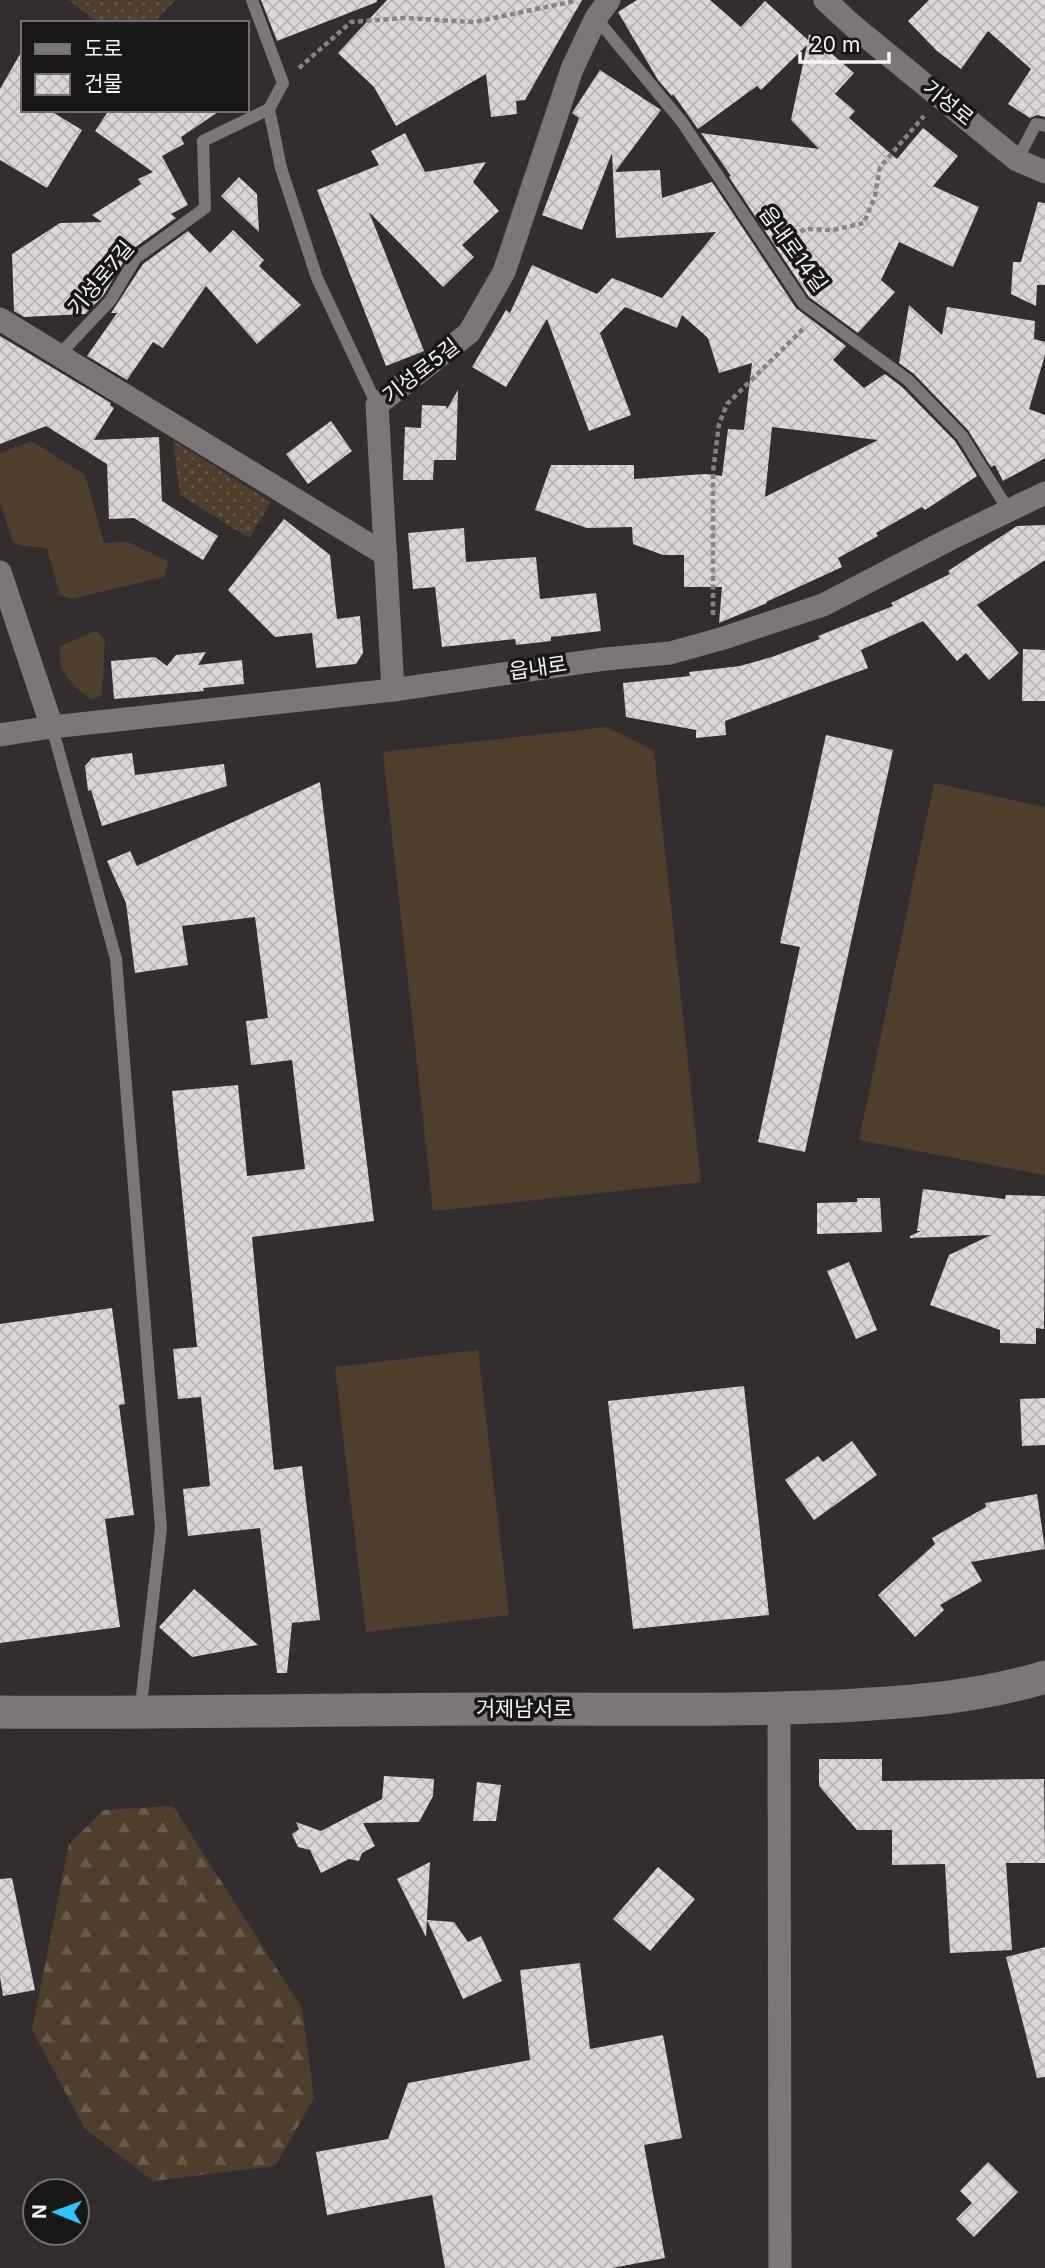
<svg xmlns="http://www.w3.org/2000/svg" width="1045" height="2268" viewBox="0 0 1045 2268" font-family="Inter,'Noto Sans KR',sans-serif">
	<style>
		.forest { fill: url(#forest-firs) }
		.park { fill: url(#park-dots) }
		.garden { fill: #4d3f2c }
		.building { fill: url(#building-cross-hatch); fill-rule: evenodd }
		.lines { fill: none; stroke-linecap: round; stroke-linejoin: round }
		.path { stroke: #888283; stroke-width: 4.5; stroke-dasharray: 5 3.5; stroke-linecap: butt }
		.service { stroke: #7d7676; stroke-width: 12 }
		.minor { stroke: #7d7676; stroke-width: 23 }
		.secondary { stroke: #7d7676; stroke-width: 33 }
		.labels { text-anchor: middle; stroke-width: 7; stroke-linejoin: round; paint-order: stroke }
		.street-label { font-size: 21px; fill: #f8f4f4; stroke: #191617 }
	</style>
	<defs>
		<pattern id="forest-firs" width="22" height="20" patternUnits="userSpaceOnUse" patternTransform="scale(1.75)"><rect width="22" height="20" fill="#4d3f2c"/><path d="M5 1l3.5 6h-7zM16 11l3.5 6h-7z" fill="#675b4b"/></pattern>
		<pattern id="park-dots" width="8" height="8" patternUnits="userSpaceOnUse" patternTransform="scale(1.75)"><rect width="8" height="8" fill="#4d3f2c"/><path d="M2 2h.1M6 6h.1" fill="none" stroke="#675b4b" stroke-width="1.8" stroke-linecap="round"/></pattern>
		<pattern id="building-cross-hatch" width="8" height="8" patternUnits="userSpaceOnUse" patternTransform="scale(1.75)"><rect width="8" height="8" fill="#dcd5d9"/><path d="M0 0l8 8M0 8l8-8" fill="none" stroke="#b8b2b5"/></pattern>
	</defs>
	<rect width="100%" height="100%" fill="#342d2e"/>
	<path class="forest" d="M173 1806 302 2008 314 2098 275 2166 153 2181 85 2129 32 2030 69 1844 104 1810Z"/>
	<g class="park">
		<path d="M69 0H175L153 23H98Z"/>
		<path d="M173 440 271 502 249 538 180 495Z"/>
	</g>
	<g class="garden">
		<path d="M32 441 85 475 104 543 128 542 168 561 164 577 71 599 60 595 47 549C34 545 25 549 13 542L0 503V453Z"/>
		<path d="M96 631 105 639 102 695 91 700C72 684 57 673 60 646Z"/>
		<path d="M607 727 654 751 701 1182 433 1211 383 752Z"/>
		<path d="M934 783 1045 807V1175L859 1140Z"/>
		<path d="M478 1350 509 1615 366 1632 335 1367Z"/>
	</g>
	<g class="building">
		<path d="M261 0H377V2L277 41Z"/>
		<path d="M387 0H582L525 100 516 101 517 114 491 117 486 74 396 126 374 87 338 53Z"/>
		<path d="M637 0H710L741 27 765 1 808 40 809 34 854 73 835 94 855 111 849 118 897 159 923 128 958 156 933 186 979 207 953 267 899 242 881 280 895 292 858 333 809 297 729 177 731 176 701 133 819 149 791 120 807 45 761 90 757 86 698 129 673 94 672 96 658 80 618 12Z"/>
		<path d="M929 0H1045V117L1037 115 1030 118 1008 104 1031 69 988 31 961 69 937 51 908 21Z"/>
		<path d="M23 49V110H49L82 130 47 188 0 160V89Z"/>
		<path d="M600 70 661 110 615 172 660 170 662 198 712 182 796 308 846 346 833 360 864 388 885 374 902 387 955 441 977 476 925 510 922 507 876 533 878 536 838 558 842 567 766 602 767 603 719 623 722 587H684V555H663L633 544 632 527 587 528 535 510 551 465H634V479L705 474 722 476 728 429 744 430 752 363 719 373 708 338 682 315 677 328 625 307 600 333 631 415 589 431 547 319 506 387 472 367 506 310 510 313 532 265 597 294 612 278 662 298 716 232 616 238 612 153 582 230 542 215 579 118 572 113ZM772 427 878 440 765 497Z"/>
		<path d="M109 110H221L181 137 184 144 162 156 188 205 171 214 176 218 130 251 103 296 85 314 24 317 14 311 12 254 60 223 102 222 92 215 141 184 138 179 153 172 95 131Z"/>
		<path d="M405 133 425 172 486 162 473 182 499 211 462 245 474 257 443 287 369 212 424 351 386 366 317 190 379 165 371 151Z"/>
		<path d="M239 177 257 194 259 232 221 196Z"/>
		<path d="M1038 202 1045 203V285H1037L1036 306 1011 294 1013 262H1021Z"/>
		<path d="M233 230 264 260 259 266 301 305 257 344 206 286 163 348 153 342 127 380 87 356 117 313H111L143 264 188 231 210 253Z"/>
		<path d="M909 305 942 335 947 307 1035 321 1034 339 1045 342V355L1029 409 1045 415V458L1003 481 995 465 991 467 968 430 914 374 899 363Z"/>
		<path d="M0 336 111 403 110 405 114 408 94 440 159 437 162 501 218 536 203 560 134 518 109 519 107 464 46 426 0 444Z"/>
		<path d="M458 390 456 460H434L433 480H403L405 427 421 428 422 405 446 406 447 409Z"/>
		<path d="M331 421 352 451 308 484 286 454Z"/>
		<path d="M284 519 330 555 337 619 360 616 363 653 356 664 316 668 312 633 275 637 228 590Z"/>
		<path d="M1045 525V560L977 605 1019 653 989 680 966 653 957 661 923 621 861 650 868 668 725 721 726 735 696 738V730L626 717 623 683 690 676 689 672 740 666 772 657 820 639 818 636 893 606 891 603 950 574 948 571 1017 526Z"/>
		<path d="M464 528 466 562 536 557 540 599 596 593 601 631 551 637V641L516 645 515 639 442 647 435 587 413 589 408 533Z"/>
		<path d="M1023 649 1045 650V701H1022Z"/>
		<path d="M206 652 198 665 242 660 244 684 203 688 204 691 114 699 111 661 155 657 167 666 176 655Z"/>
		<path d="M826 735 893 750 805 1152 758 1142 800 947 780 943Z"/>
		<path d="M132 753 135 775 224 764 227 786 102 826 91 790 88 791 85 766 92 758Z"/>
		<path d="M320 782 374 1221 252 1237 274 1470 302 1466 320 1620 292 1623 287 1673H277L260 1528 188 1536 183 1489 210 1486 201 1397 178 1399 173 1349 197 1347 172 1091 238 1085 247 1176 305 1169 292 1060 251 1065 246 1021 268 1018 255 917 182 926 188 965 135 973 126 903 107 861 130 851 137 866Z"/>
		<path d="M923 1189 1005 1199 1006 1195 1045 1196 1044 1329 1036 1328V1344L1000 1343V1330L930 1305 949 1255 991 1235 910 1238V1236L921 1231H917Z"/>
		<path d="M857 1198H880L882 1232 817 1234V1203L857 1202Z"/>
		<path d="M849 1262 877 1330 856 1339 827 1271Z"/>
		<path d="M112 1308 125 1404 119 1405 134 1515 105 1519 120 1627 0 1643V1324Z"/>
		<path d="M744 1386 769 1615 633 1629 608 1401Z"/>
		<path d="M1045 1398V1445L1022 1446 1020 1399Z"/>
		<path d="M852 1441 877 1475 814 1520 785 1480 818 1456 823 1462Z"/>
		<path d="M1037 1494 1045 1549 971 1562 982 1581 940 1605 944 1610 915 1637 878 1595 935 1544 932 1538 986 1507 985 1503Z"/>
		<path d="M194 1589 258 1645 192 1657 159 1627Z"/>
		<path d="M819 1759H882V1781L1044 1779 1045 1863H1006L1012 1950 950 1953 945 1864 892 1865V1830H857L819 1786Z"/>
		<path d="M384 1776 434 1779 433 1796 419 1822 363 1823 375 1846 362 1853 359 1861 349 1859 321 1873 310 1850 298 1847 292 1834 299 1829 296 1822 321 1831 382 1799Z"/>
		<path d="M477 1782 501 1785 496 1821H473Z"/>
		<path d="M430 1862 426 1937 397 1879Z"/>
		<path d="M658 1867 695 1899 650 1951 613 1919Z"/>
		<path d="M12 1878 35 1990 3 1996 0 1977V1879Z"/>
		<path d="M427 1920 454 1922 468 1942 481 1936 502 1981 463 1999Z"/>
		<path d="M1045 1947V2077L1037 2078 1006 1957Z"/>
		<path d="M580 1963 590 2049 663 2035 682 2138 644 2145 665 2258 612 2268H445L432 2195 327 2215 316 2152 388 2139 408 2083 530 2060 520 1970Z"/>
		<path d="M988 2162 1018 2192 974 2237 956 2219 972 2203 960 2191Z"/>
	</g>
	<g class="lines">
		<g class="path">
			<path d="M299 68 351 22 405 18 474 22 575 1"/>
			<path d="M785 239 805 229 833 230 864 223 875 196 880 167 924 116"/>
			<path d="M713 615V472L719 424 727 404 803 329"/>
		</g>
		<g class="service">
			<path d="M596 18 682 122 803 303 908 380 962 436 1009 511"/>
			<path d="M269 109 281 168 317 278 377 405"/>
			<path d="M1017 160 1036 124 1045 126"/>
			<path d="M59 355 110 301 136 258 205 208 203 141 269 109 283 83 252 0"/>
			<path d="M52 727 116 959 161 1528 140 1713"/>
		</g>
		<g class="minor">
			<path d="M825 0 852 25 1017 160 1045 172"/>
			<path d="M0 319 386 555"/>
			<path d="M0 572 52 727"/>
			<path d="M393 690 377 405 469 333 504 272 572 69 596 18 609 0"/>
			<path d="M0 735 52 727 393 690 605 659 670 653 724 638 823 605 950 539 1045 493"/>
			<path d="M779 1709 780 2268"/>
		</g>
		<path class="secondary" d="M0 1712C180 1714 360 1708 540 1709 646 1709 751 1711 857 1705 923 1701 982 1696 1045 1677"/>
	</g>
	<g class="labels">
		<g class="street-label">
			<text transform="translate(948 103) rotate(39)" y="7">기성로</text>
			<text transform="translate(793 249) rotate(54)" y="7">읍내로14길</text>
			<text transform="translate(101 278) rotate(-50)" y="7">기성로7길</text>
			<text transform="translate(421 371) rotate(-38)" y="7">기성로5길</text>
			<text transform="translate(538 668) rotate(-8)" y="7">읍내로</text>
			<text x="524" y="1716">거제남서로</text>
		</g>
	</g>
	<rect x="21" y="21" width="228" height="91" fill="#191617" stroke="#726f6f" stroke-width="2"/>
	<rect x="35" y="44" width="35" height="10" fill="#7d7676" stroke="#726f6f" stroke-width="2"/>
	<text x="84" y="56" font-size="21" fill="#f8f4f4">도로</text>
	<rect x="35" y="74" width="35" height="21" fill="url(#building-cross-hatch)" stroke="#726f6f" stroke-width="2"/>
	<text x="84" y="91" font-size="21" fill="#f8f4f4">건물</text>
	<g transform="translate(56 2212) rotate(271)"><circle r="33" fill="#191617" stroke="#726f6f" stroke-width="2"/>
	<path d="M0-5L12 26L0 18L-12 26Z" fill="#27c8ff"/>
	<text y="-10" font-size="19" font-weight="bold" text-anchor="middle" fill="#f8f4f4">N</text>
	</g>
	<path d="M800 52v10h89v-10" fill="none" stroke="#f8f4f4" stroke-width="3.5"/>
	<text x="810" y="52" font-size="21" fill="#f8f4f4" stroke="#191617" stroke-width="5" paint-order="stroke">20 m</text>
</svg>
